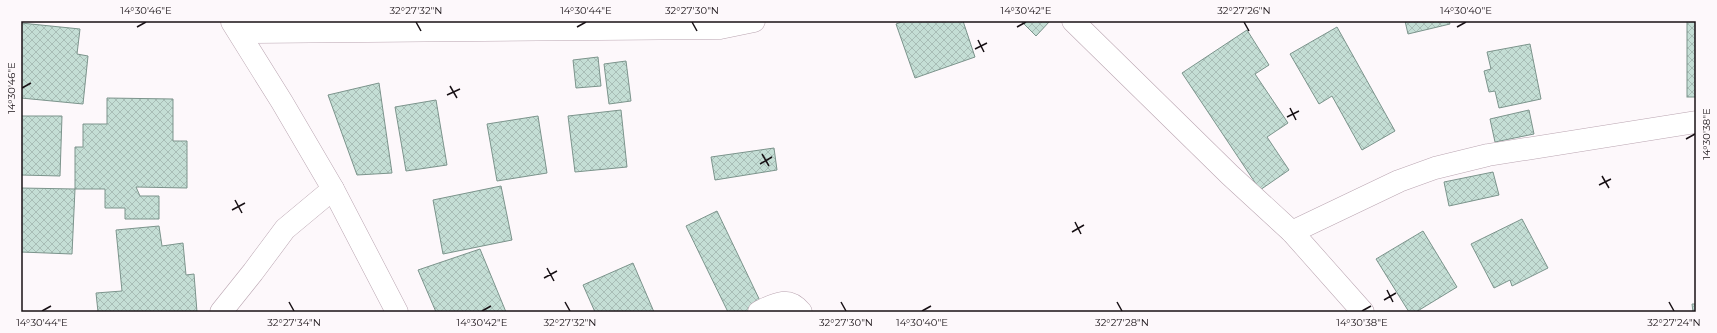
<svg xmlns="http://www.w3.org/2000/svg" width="1717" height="333" viewBox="0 0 1717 333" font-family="Montserrat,sans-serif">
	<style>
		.building { fill: url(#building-cross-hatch); stroke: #7c948c }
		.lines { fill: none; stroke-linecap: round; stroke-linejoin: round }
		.minor-casing { stroke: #baa5b1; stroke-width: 23 }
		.minor { stroke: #fff; stroke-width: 22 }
		.ticks { fill: none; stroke: #181115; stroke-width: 1.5 }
		.neatline { fill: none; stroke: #181115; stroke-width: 1.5 }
		.ticks-label { font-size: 10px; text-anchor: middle; fill: #181115 }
	</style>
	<defs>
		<pattern id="building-cross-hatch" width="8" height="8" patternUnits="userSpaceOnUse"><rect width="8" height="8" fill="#c4ded5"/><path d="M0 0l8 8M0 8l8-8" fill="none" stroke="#a8bdb6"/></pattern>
	</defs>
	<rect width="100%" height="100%" fill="#fdf8fb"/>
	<g class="building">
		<path d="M904 21H963L975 57 915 78 896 24Z"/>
		<path d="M1021 21H1050L1036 36Z"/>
		<path d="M1405 21H1449L1450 24 1408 34Z"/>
		<rect x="1687" y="21" width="9" height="76"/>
		<path d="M21 23 80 29 77 54 88 56 83 104 21 98Z"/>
		<path d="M1337 27 1395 131 1362 150 1332 96 1319 104 1290 54Z"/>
		<path d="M1247 30 1269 65 1255 74 1288 123 1267 137 1289 170 1260 190 1182 73Z"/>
		<path d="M1530 44 1541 99 1499 108 1495 91 1489 92 1484 71 1491 69 1487 52Z"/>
		<path d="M598 57 601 86 576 88 573 60Z"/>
		<path d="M626 61 631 101 609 104 604 64Z"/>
		<path d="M379 83 392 173 357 175 328 95Z"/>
		<path d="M107 98 173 99V141H187V188L136 187 140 196H159V219H125V208H105V189H75V147H83V124H107Z"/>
		<path d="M436 100 447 165 406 171 395 107Z"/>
		<path d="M621 110 627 167 575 172 568 116Z"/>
		<path d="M1529 110 1534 134 1495 142 1490 119Z"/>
		<path d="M21 116H62L60 176 21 175Z"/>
		<path d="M538 116 547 173 497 181 487 124Z"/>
		<path d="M774 148 777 170 715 180 711 157Z"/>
		<path d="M1493 172 1499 195 1449 206 1444 182Z"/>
		<path d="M501 186 512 240 443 254 433 200Z"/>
		<path d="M21 188 75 189 72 254 21 252Z"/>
		<path d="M717 211 762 305 747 312H728L686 226Z"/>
		<path d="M1522 219 1548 268 1512 286 1510 280 1494 288 1471 244Z"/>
		<path d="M159 226 162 246 183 243 186 275 194 274 197 312H98L96 293 122 291 116 230Z"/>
		<path d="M1423 231 1457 287 1416 312H1409L1376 259Z"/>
		<path d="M480 249 506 312H436L418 270Z"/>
		<path d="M633 263 654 312H595L583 285Z"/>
		<path d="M1692 304H1696V312H1693Z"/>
	</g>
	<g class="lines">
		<g class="minor-casing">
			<g id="minor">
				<path d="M1073 21 1230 175 1292 232 1363 312"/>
				<path d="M232 22 282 102 333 189 397 312"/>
				<path d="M239 32 720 28 754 21"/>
				<path d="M1292 232 1399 181 1435 168 1488 155 1696 122"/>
				<path d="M221 312 253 272 285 229 333 189"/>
				<path d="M759 312C775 304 788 296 801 312"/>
			</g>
		</g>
		<use href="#minor" class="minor"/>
	</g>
	<path class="ticks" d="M416 22 421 31M692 22 697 31M1244 22 1249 31M137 27 146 22M577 27 586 22M1017 27 1026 22M1457 27 1466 22M978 40 984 52M975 49 987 43M450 86 457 98M22 88 31 83M447 95 460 89M1290 108 1296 120M1287 117 1299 111M1686 139 1695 134M762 154 769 166M760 164 772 157M1602 176 1609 188M1599 185 1611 179M235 200 242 213M232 210 245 203M1075 222 1081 234M1072 232 1084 225M547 268 554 281M544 278 557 271M1387 290 1393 302M1384 300 1396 293M289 302 294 311M565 302 570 311M841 302 846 311M1117 302 1122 311M1669 302 1674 311M42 311 51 306M482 311 491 306M922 311 931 306M1362 311 1371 306"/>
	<rect width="1717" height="333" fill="none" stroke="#fdf8fb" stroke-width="44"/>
	<rect x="22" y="22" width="1673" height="289" class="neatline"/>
	<g class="ticks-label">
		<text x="146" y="14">14°30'46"E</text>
		<text x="416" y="14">32°27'32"N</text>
		<text x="586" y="14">14°30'44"E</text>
		<text x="692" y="14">32°27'30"N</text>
		<text x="1026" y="14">14°30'42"E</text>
		<text x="1244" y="14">32°27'26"N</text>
		<text x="1466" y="14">14°30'40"E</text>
		<text transform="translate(11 88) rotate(-90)" y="4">14°30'46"E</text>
		<text transform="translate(1706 134) rotate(-90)" y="4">14°30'38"E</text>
		<text x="42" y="326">14°30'44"E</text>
		<text x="294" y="326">32°27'34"N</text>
		<text x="482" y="326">14°30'42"E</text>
		<text x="570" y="326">32°27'32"N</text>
		<text x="846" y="326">32°27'30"N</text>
		<text x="922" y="326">14°30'40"E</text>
		<text x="1122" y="326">32°27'28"N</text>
		<text x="1362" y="326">14°30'38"E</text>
		<text x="1674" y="326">32°27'24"N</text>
	</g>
</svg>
